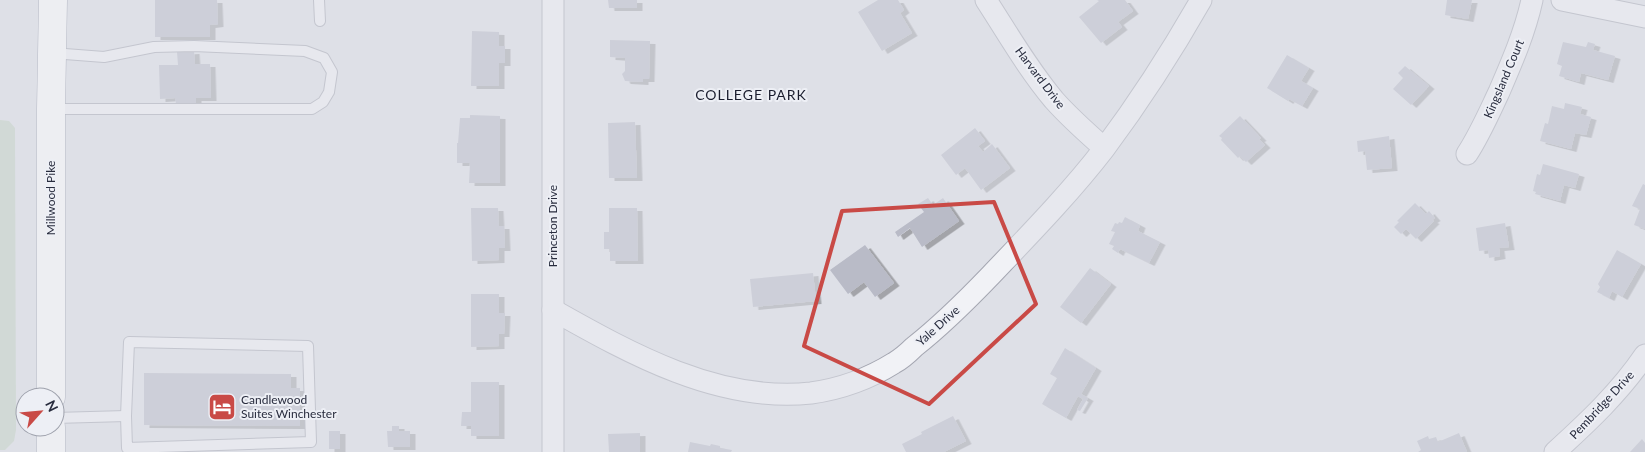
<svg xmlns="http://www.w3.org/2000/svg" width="1645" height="452" viewBox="0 0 1645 452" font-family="Lato,sans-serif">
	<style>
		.green { fill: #c1d1c0 }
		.building { fill: #b9bbc7; filter: url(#shadow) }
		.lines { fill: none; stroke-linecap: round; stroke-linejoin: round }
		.lane-casing { stroke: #a4a6b1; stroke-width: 12 }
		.street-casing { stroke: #a4a6b1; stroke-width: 23 }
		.highway-casing { stroke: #868b9d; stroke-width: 29 }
		.lane { stroke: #f1f2f6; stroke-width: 10 }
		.street { stroke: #f1f2f6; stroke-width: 21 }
		.highway { stroke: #fff; stroke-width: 28 }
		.marked { fill: none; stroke: #c94a46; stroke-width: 4; stroke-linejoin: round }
		.labels { text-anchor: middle; stroke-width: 4; stroke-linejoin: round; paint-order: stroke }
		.street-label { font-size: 12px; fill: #282c3e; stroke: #edeff5 }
		.poi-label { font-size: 12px; fill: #282c3e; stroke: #edeff5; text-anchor: start }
		.neighbourhood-label { font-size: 14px; letter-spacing: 1px; fill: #1a1d2e; stroke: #edeff5 }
	</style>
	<defs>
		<filter id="shadow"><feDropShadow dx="5.5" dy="3" stdDeviation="0" flood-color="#0004"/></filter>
	</defs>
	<rect width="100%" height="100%" fill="#dee0e7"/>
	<path class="green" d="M0 120 9 121 15 128 16 430 14 441 5 450H0Z"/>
	<g class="building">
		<path d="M155 0H217L218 24 210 25V37H155Z"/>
		<path d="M608 0H637V8H609Z"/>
		<path d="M878 0H898L904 10 900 13 912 33 882 51 858 12Z"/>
		<path d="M1097 0H1125L1133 11 1118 22 1122 27 1101 43 1079 17 1099 1Z"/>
		<path d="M1447 0H1472L1468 19 1445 15Z"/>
		<path d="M472 31 499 32V46H505V63H499V86H471Z"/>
		<path d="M610 40 650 41 649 79H643V82L625 81 622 74 625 71V58L610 57Z"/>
		<path d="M1563 42 1586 47 1588 42 1595 44 1593 50 1615 56 1608 80 1581 73 1579 82 1559 76 1562 66 1557 64Z"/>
		<path d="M194 51 195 64H210L211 98H196V104H176L175 98 160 99 159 65H178L177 52Z"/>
		<path d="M1287 55 1309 68 1301 81 1313 88 1302 106 1289 99 1288 101 1267 88Z"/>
		<path d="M1405 66 1429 86 1411 105 1393 89 1403 78 1398 73Z"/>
		<path d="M1565 103 1582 107 1580 114 1591 117 1586 135 1575 133 1571 149 1540 141 1545 123 1548 124 1552 106 1564 109Z"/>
		<path d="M470 115 500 116V183H469L470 163H457V143H458L460 118H470Z"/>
		<path d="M1240 116 1261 138 1259 139 1265 145 1246 162 1240 156 1238 158 1221 140 1222 138 1219 136Z"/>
		<path d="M635 122 637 178H609L608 123Z"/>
		<path d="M975 128 985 141 978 146 983 152 992 144 1010 168 981 190 965 168 956 175 941 155Z"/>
		<path d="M1389 136 1392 168 1367 170 1365 151 1358 152 1357 141Z"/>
		<path d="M1543 164 1579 174 1575 188 1564 185 1560 201 1535 194 1536 192 1533 191 1537 174 1540 175Z"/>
		<path d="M1643 184 1645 185V229L1634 225 1640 209 1632 206Z"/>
		<path d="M928 198 933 205 943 198 959 221 922 247 910 228 898 237 895 232 924 212 918 204Z"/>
		<path d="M1415 203 1426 214 1429 211 1435 218 1432 220 1434 221 1416 239 1406 229 1401 234 1394 227 1399 222 1397 221Z"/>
		<path d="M471 208H498L499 226H504L505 248H499V260L472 261Z"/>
		<path d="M609 208H637L638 261H610V249H604V232H609Z"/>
		<path d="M1125 217 1140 225 1138 231 1160 242 1149 263 1120 249 1118 253 1112 249 1114 246 1109 244 1115 232 1111 231 1115 223 1118 224 1119 222 1122 223Z"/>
		<path d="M1505 223 1509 247 1499 248 1500 256 1489 258 1488 250 1479 251 1476 228Z"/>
		<path d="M865 245 894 283 875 297 864 282 848 294 830 270Z"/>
		<path d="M1617 250 1641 264 1622 297 1612 291 1609 298 1597 292 1600 287 1598 284Z"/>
		<path d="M1090 268 1111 284 1081 323 1060 307Z"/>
		<path d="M813 273 816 301 753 307 750 279Z"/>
		<path d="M471 294H499V313H505L504 334H499V346L471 347Z"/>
		<path d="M1065 348 1096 368 1081 394 1088 398 1080 411 1077 410 1083 399 1078 396 1066 418 1042 404 1057 378 1050 374Z"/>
		<path d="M144 373 291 374V388H300V426L144 425Z"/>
		<path d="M471 382H499V436H471V426H461L462 412H471Z"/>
		<path d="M953 416 966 441 944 452H906L902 444 922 434 921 432Z"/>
		<path d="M392 426H399V431H410V447H388L387 431H392Z"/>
		<rect x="329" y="431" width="11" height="18"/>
		<path d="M640 433V452H609L608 434Z"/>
		<path d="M1459 433 1467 452H1418L1421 450 1417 441 1428 436 1429 439 1436 437 1438 442Z"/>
		<path d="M1642 439 1645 443V452H1630Z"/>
		<path d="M690 442 710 446 711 444 720 446V448L732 450 731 452H688Z"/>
	</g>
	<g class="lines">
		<g class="lane-casing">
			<g id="lane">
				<path d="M319 0 320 21"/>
				<path d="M52 109H312L323 102 329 92 332 72 324 58 305 51 194 46 154 47 104 57 52 53"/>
				<path d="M129 342 308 346 311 442 127 448 126 416Z"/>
				<path d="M55 418 126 416"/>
			</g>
		</g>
		<g class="street-casing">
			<g id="street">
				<path d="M553 0V452"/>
				<path d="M986 0C1008 34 1028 69 1054 100 1069 117 1087 133 1104 148"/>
				<path d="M1562 0 1645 17"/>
				<path d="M1467 154C1480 134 1489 113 1499 92 1512 62 1525 32 1532 0"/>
				<path d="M553 310C631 354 719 403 811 393 840 389 870 378 894 363 901 359 908 353 914 347 942 325 967 300 991 275 1030 234 1070 193 1104 149 1139 102 1172 51 1201 0"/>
				<path d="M1555 452C1588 422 1620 392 1645 355"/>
			</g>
		</g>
		<g class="highway-casing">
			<g id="highway">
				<path d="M51 397V109L53 0"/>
				<path d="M51 427V452"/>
			</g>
		</g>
		<use href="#lane" class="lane"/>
		<use href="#street" class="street"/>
		<use href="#highway" class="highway"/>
	</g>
	<path d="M0 0H1645V452H0ZM994 202 1036 304 929 404 804 346 842 211Z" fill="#dee0e7" fill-opacity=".55" fill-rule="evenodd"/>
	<path class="marked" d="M994 202 1036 304 929 404 804 346 842 211Z"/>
	<defs>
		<g id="hotel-square" transform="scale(1.4375)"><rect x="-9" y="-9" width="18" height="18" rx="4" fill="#c94a46" stroke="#edeff5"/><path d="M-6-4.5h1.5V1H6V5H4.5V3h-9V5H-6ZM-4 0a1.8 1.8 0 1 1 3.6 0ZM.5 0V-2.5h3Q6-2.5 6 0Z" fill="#fff"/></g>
	</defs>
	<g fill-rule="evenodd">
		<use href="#hotel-square" x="222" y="407"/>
	</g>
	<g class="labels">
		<g class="street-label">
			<text transform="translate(1040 78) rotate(53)" y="4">Harvard Drive</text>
			<text transform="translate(1504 79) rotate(-67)" y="4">Kingsland Court</text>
			<text transform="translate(51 198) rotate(-90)" y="4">Millwood Pike</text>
			<text transform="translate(553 226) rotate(-90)" y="4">Princeton Drive</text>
			<text transform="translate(938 326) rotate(-42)" y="4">Yale Drive</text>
			<text transform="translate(1602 405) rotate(-47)" y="4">Pembridge Drive</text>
		</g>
		<g class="poi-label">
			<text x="241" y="404">Candlewood<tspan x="241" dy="14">Suites Winchester</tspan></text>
		</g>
		<g class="neighbourhood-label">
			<text x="751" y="100">COLLEGE PARK</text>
		</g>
	</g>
	<g transform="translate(40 412) rotate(63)"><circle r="24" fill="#edeff5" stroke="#9ea1ac"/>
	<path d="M0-4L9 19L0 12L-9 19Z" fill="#c94a46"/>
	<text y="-8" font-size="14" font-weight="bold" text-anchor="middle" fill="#282c3e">N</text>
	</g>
</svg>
